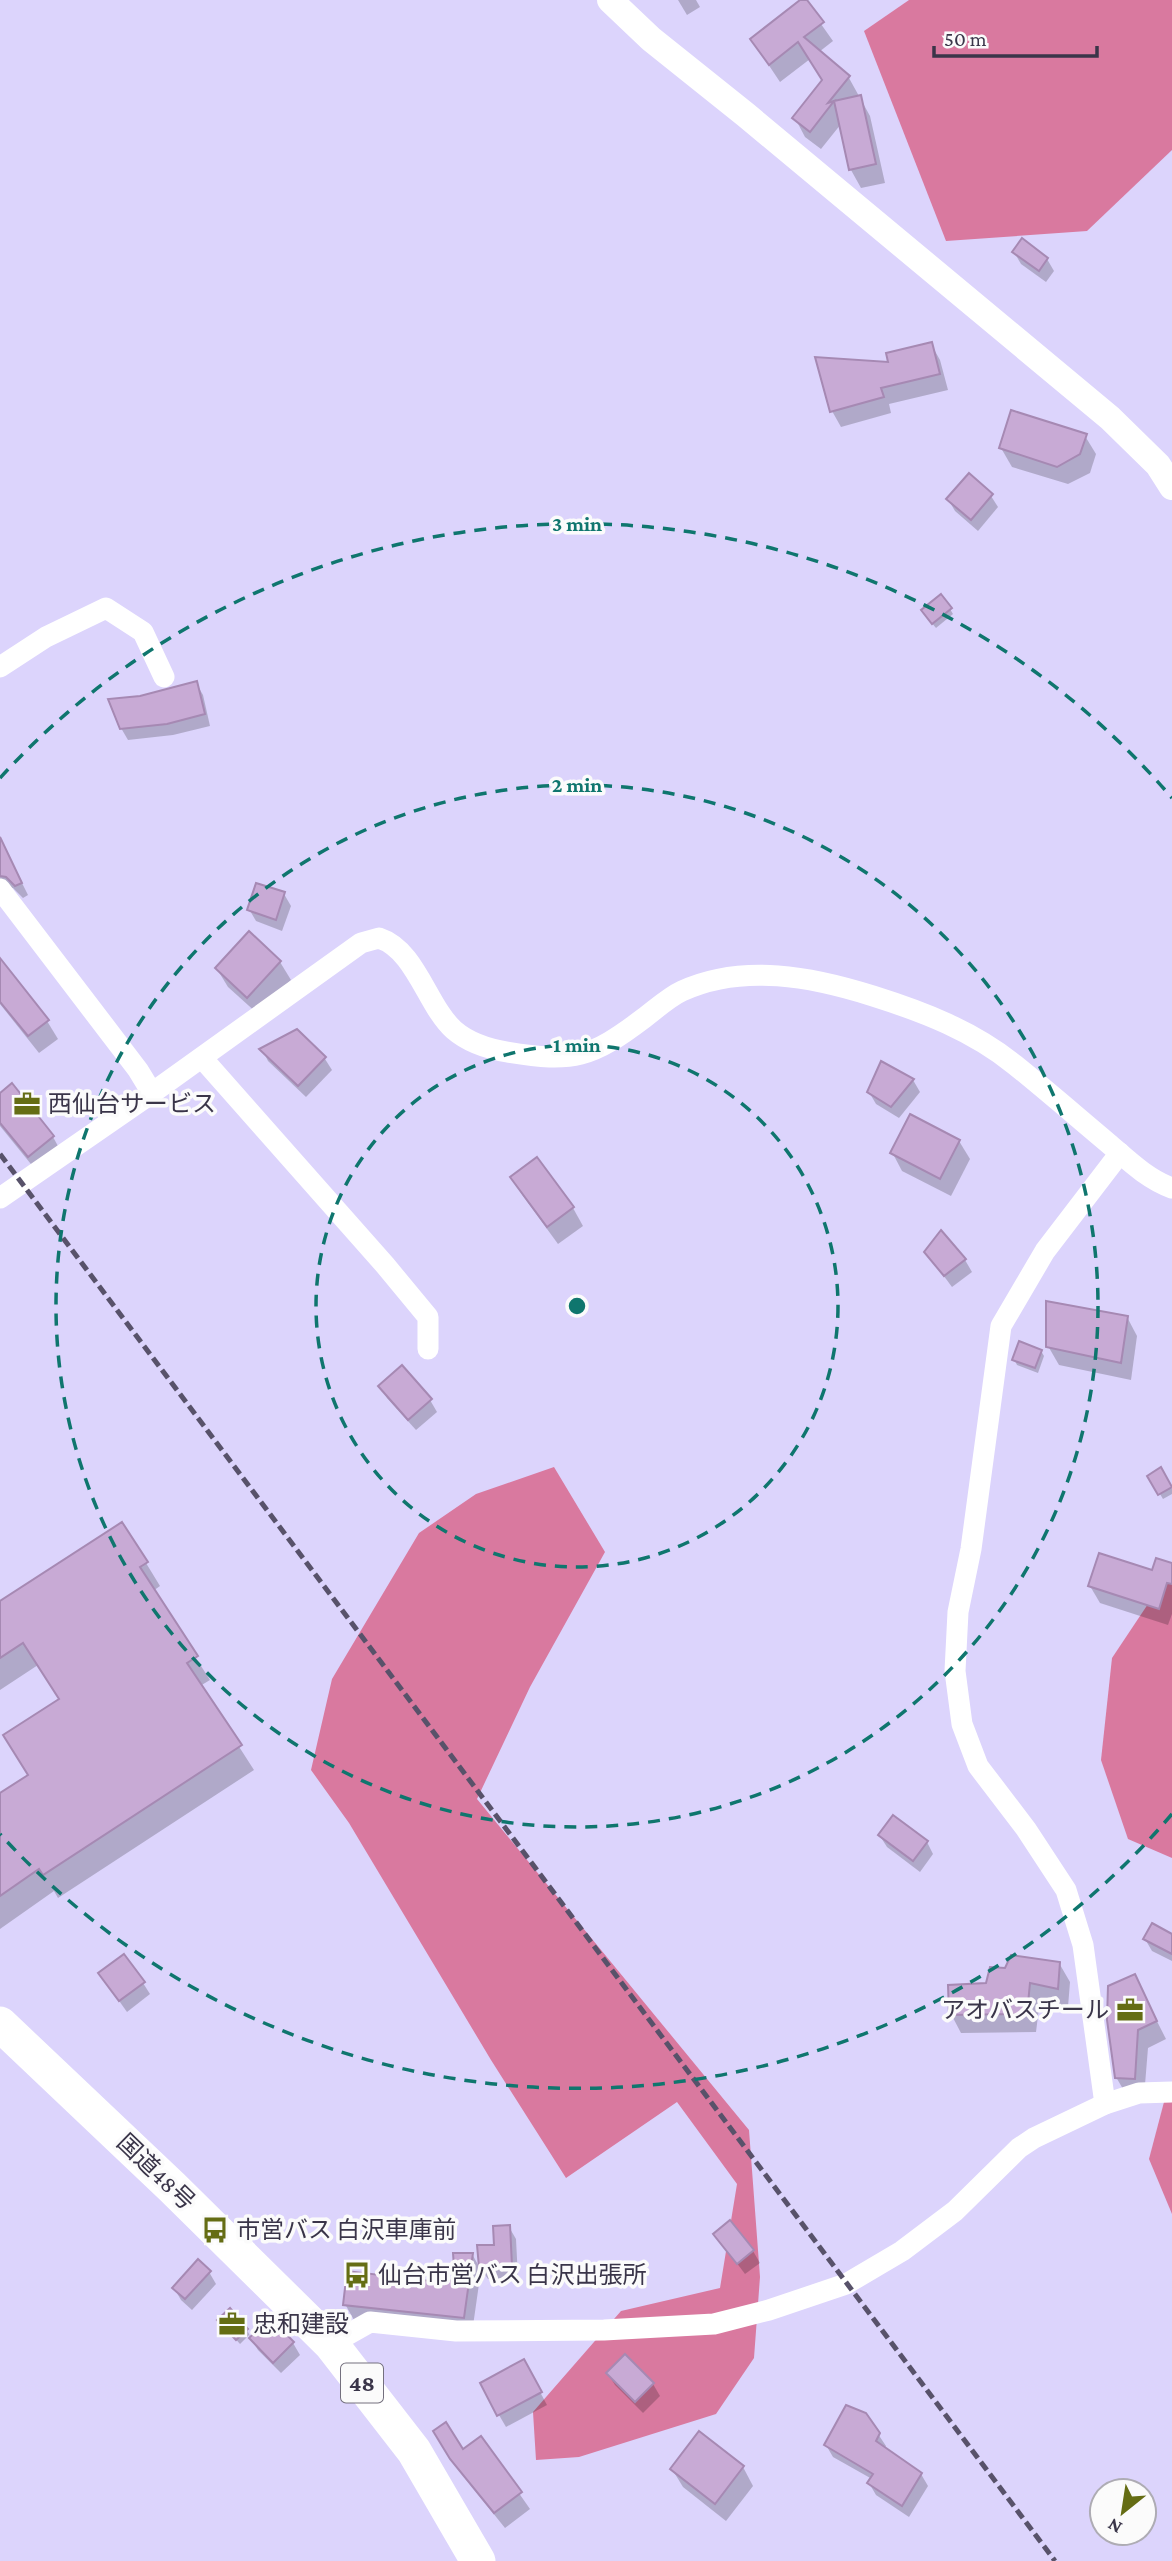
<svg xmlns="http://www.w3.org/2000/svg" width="1172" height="2561" viewBox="0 0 1172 2561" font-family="'Crimson Pro','Noto Sans JP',serif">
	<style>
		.forest { fill: #d9799f }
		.shadow { fill: #0003 }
		.building { fill: #c8aad5; stroke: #a689b3; stroke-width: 2 }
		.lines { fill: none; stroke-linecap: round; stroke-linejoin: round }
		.minor { stroke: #fff; stroke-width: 21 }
		.tertiary { stroke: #fff; stroke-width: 26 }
		.trunk { stroke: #fff; stroke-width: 35 }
		.rail { stroke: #58526a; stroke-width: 5; stroke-dasharray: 10 5; stroke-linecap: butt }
		.ring { fill: none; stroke: #0f766e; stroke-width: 3.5; stroke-dasharray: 12 9 }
		.labels { text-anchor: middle; stroke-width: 7; stroke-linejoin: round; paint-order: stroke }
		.shield { fill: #fbfbfb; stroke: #74707e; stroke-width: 2 }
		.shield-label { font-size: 23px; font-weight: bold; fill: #3a3549 }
		.poi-label { font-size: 24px; fill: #3a3549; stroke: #fbfbfb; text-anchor: start }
		.street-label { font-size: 24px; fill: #3a3549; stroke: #fbfbfb }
		.centre { fill: #0f766e; stroke: #fbfbfb; stroke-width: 3.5 }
		.ring-label { font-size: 21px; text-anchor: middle; font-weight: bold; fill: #0f766e; stroke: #fbfbfb; stroke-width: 7; stroke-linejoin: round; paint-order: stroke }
	</style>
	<rect width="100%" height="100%" fill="#dcd4fc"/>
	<g class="forest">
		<path d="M909 0H1172V150L1087 231 946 241 864 31Z"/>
		<path d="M554 1467 605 1552 530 1687 477 1799 749 2130 760 2277 754 2358 716 2414 579 2457 536 2460 533 2412 621 2311 720 2288 737 2184 677 2102 566 2178 491 2060 349 1823 311 1770 332 1679 419 1533 476 1494Z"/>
		<path d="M1172 1574V1858L1128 1839 1101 1760 1112 1658 1166 1577Z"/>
		<path d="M1169 2083H1172V2214L1149 2159Z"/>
	</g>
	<g class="shadow">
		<path d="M678 0H696L700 7 687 15Z"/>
		<path d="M804 0 833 41 819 52 849 78 870 116 885 183 861 188 851 170 841 124 821 149 805 137 795 118 824 81 810 59 780 82 752 40Z"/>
		<path d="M1014 252 1047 259 1054 271 1046 282 1021 264Z"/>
		<path d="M931 344 940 360 948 390 889 404 891 413 841 427 832 411 890 364Z"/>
		<path d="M1085 436 1096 454 1090 473 1068 484 1012 467 1001 448Z"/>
		<path d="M991 496 998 507 978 531 955 511 948 499Z"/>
		<path d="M950 609 953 614 936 628 926 616Z"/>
		<path d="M196 683 203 695 210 726 173 735 128 740 121 728 140 697Z"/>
		<path d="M0 867 17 873 28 895 23 898 13 888 0 890Z"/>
		<path d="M284 894 291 906 282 931 256 921 249 909Z"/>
		<path d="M0 961 47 1021 58 1039 39 1053 0 1004Z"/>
		<path d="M280 962 291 980 259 1015 228 987 217 969Z"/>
		<path d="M296 1031 325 1059 332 1070 306 1097 268 1061 262 1049Z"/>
		<path d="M882 1063 913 1080 920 1092 899 1118 876 1104 869 1092Z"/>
		<path d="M0 1095 53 1137 63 1155 39 1174 0 1126Z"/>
		<path d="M959 1141 970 1159 951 1196 902 1171 892 1152Z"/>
		<path d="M512 1178 573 1208 583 1226 558 1244 523 1196Z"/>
		<path d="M941 1233 965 1260 972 1272 952 1287 926 1252Z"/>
		<path d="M1127 1317 1137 1336 1131 1380 1059 1365 1048 1346Z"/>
		<path d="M1041 1351 1044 1356 1038 1373 1017 1365 1014 1359Z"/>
		<path d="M381 1386 430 1400 437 1412 416 1430 387 1398Z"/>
		<path d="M1160 1469 1172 1489V1494L1163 1499 1149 1476Z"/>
		<path d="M146 1563 160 1586 153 1591 210 1680 200 1686 254 1770 58 1898 54 1891 0 1929V1795L29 1776 60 1700 38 1665 0 1690V1604Z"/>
		<path d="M1172 1565V1614L1168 1625 1100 1603 1090 1586Z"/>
		<path d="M880 1836 927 1842 933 1854 920 1872 887 1847Z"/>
		<path d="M1172 1936V1961L1152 1951 1145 1939Z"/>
		<path d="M1059 1963 1070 1982 1068 2007 1040 2000 1036 2032 961 2033 951 2014 987 1985Z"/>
		<path d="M100 1974 143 1983 150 1994 127 2012Z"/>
		<path d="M1134 1976 1166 2039 1148 2048 1144 2097 1127 2096 1116 2077Z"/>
		<path d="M509 2227 516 2239 518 2278 488 2279 481 2269 479 2247H495Z"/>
		<path d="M715 2234 753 2251 760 2263 745 2274Z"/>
		<path d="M472 2254 481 2270 472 2333 354 2320 345 2304 456 2283Z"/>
		<path d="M209 2272 216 2284 192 2310 181 2300 174 2288Z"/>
		<path d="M223 2325 247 2330 251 2338 275 2325 293 2343 300 2355 281 2373 258 2350 249 2335 240 2344Z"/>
		<path d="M625 2357 653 2384 660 2396 643 2413 615 2385 608 2374Z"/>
		<path d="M524 2362 547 2405 506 2427 499 2415Z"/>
		<path d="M878 2434 886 2446 884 2449 921 2474 928 2486 909 2517 876 2495 869 2483 872 2479 833 2457 826 2445Z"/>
		<path d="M481 2439 530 2509 505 2528 460 2472 444 2448 463 2452Z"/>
		<path d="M743 2467 753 2486 726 2521 683 2487 672 2469Z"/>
	</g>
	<g class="building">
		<path d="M800 0H807L824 22 804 37 850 76 828 103 834 101 810 132 792 118 822 80 798 42 769 65 750 39Z"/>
		<path d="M861 95 876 164 849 170 834 101Z"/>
		<path d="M1022 238 1048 258 1039 271 1012 252Z"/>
		<path d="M932 342 940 374 881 388 884 397 830 412 815 357 888 362 886 353Z"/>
		<path d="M1011 410 1087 434 1080 454 1057 467 999 448Z"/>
		<path d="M969 473 993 494 971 520 946 499Z"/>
		<path d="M941 594 952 608 932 624 921 610Z"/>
		<path d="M197 681 205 714 167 724 120 729 108 699 140 696Z"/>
		<path d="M0 837 22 883 15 886 6 877 0 876Z"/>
		<path d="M256 883 285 892 276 920 247 910Z"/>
		<path d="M249 931 281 961 247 998 215 968Z"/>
		<path d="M0 958 49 1020 28 1036 0 1002Z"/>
		<path d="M297 1029 326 1057 298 1086 259 1049Z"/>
		<path d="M881 1061 914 1079 891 1107 867 1092Z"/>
		<path d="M12 1083 54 1136 28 1157 0 1123V1093Z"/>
		<path d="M910 1114 960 1140 940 1179 890 1153Z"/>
		<path d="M537 1157 574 1207 547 1227 510 1177Z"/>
		<path d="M941 1230 966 1259 944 1276 924 1252Z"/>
		<path d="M1046 1301 1128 1316 1121 1363 1046 1347Z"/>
		<path d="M1019 1341 1042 1350 1035 1368 1012 1360Z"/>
		<path d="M402 1365 432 1399 408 1420 378 1386Z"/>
		<path d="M1161 1467 1172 1487 1158 1495 1147 1476Z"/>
		<path d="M122 1522 148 1562 140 1567 198 1656 187 1663 242 1745 43 1875 39 1869 0 1896V1793L28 1775 3 1735 59 1699 23 1643 0 1658V1601Z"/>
		<path d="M1099 1553 1152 1570 1156 1558 1172 1563V1584L1167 1583 1159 1609 1088 1586Z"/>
		<path d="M893 1815 928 1841 913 1861 878 1835Z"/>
		<path d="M1152 1923 1172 1934V1954L1143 1939Z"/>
		<path d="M124 1954 145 1982 119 2001 98 1973Z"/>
		<path d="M1011 1955 1060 1962 1058 1989 1030 1983 1027 2014 949 2015 948 1985 986 1983 990 1967 1005 1968Z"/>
		<path d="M1135 1974 1157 2021 1138 2030 1135 2079 1115 2078 1107 2020 1108 1986Z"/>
		<path d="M730 2220 754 2250 737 2264 713 2234Z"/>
		<path d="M510 2225 512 2266 479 2267 477 2245H494L493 2226Z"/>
		<path d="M453 2253H473L464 2318 343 2305 347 2271 447 2283 448 2280 455 2281Z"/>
		<path d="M198 2259 211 2271 185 2299 172 2288Z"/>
		<path d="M230 2308 248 2329 236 2340 217 2320Z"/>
		<path d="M275 2323 294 2342 273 2363 249 2338 263 2325Z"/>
		<path d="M625 2354 654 2383 635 2402 606 2373Z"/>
		<path d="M524 2359 542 2392 497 2416 480 2383Z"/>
		<path d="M846 2405 866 2413 880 2433 876 2441 922 2473 902 2506 867 2483 873 2474 824 2445Z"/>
		<path d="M446 2422 463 2449 481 2436 522 2492 494 2513 450 2459 433 2431Z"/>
		<path d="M699 2431 744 2466 715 2504 670 2469Z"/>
	</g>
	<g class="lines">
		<g class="minor">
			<path d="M0 667 46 637 106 608 143 632 164 677"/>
			<path d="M0 889 138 1070 152 1093"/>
			<path d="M202 1058 385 1265 428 1317V1349"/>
			<path d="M0 1198 152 1093 361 943 379 938C416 950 427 1006 454 1030 469 1043 489 1049 507 1052 574 1063 591 1058 644 1018 656 1009 669 997 682 991 743 963 813 977 873 996 924 1012 973 1031 1015 1065 1046 1090 1077 1117 1108 1143 1128 1160 1147 1179 1172 1188"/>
			<path d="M1105 2104 1083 1945 1066 1890 1026 1829 978 1766 962 1724 955 1671 958 1612 971 1549 1001 1326 1045 1251 1120 1153"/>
			<path d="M331 2344 370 2322 456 2331 604 2330 714 2324 769 2310 846 2284 902 2251 955 2211 1019 2148 1034 2138 1105 2104 1139 2093 1172 2092"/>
		</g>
		<path class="tertiary" d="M610 0 651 39 746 115 1110 418 1158 465 1172 487"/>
		<path class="trunk" d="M0 2024 172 2187 331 2344 414 2451 478 2561"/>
		<path class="rail" d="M0 1154 1055 2561"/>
	</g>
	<g class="ring">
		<circle cx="577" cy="1306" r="261"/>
		<circle cx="577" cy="1306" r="521"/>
		<path d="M1172 1814A782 782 0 0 1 0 1834M0 778A782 782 0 0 1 1172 798"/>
	</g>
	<defs>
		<g id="office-bare" transform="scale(2.1)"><path d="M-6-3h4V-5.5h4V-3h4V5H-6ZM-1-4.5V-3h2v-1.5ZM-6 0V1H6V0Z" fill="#656d14" stroke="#fbfbfb" stroke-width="2.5" paint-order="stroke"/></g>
		<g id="bus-bare" transform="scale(2.1)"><path d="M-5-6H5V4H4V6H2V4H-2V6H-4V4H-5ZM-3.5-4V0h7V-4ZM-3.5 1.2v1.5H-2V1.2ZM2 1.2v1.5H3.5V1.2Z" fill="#656d14" stroke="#fbfbfb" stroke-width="2.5" paint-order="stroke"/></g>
	</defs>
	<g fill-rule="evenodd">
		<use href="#office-bare" x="27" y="1104"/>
		<use href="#office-bare" x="1130" y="2010"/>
		<use href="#bus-bare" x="215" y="2230"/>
		<use href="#bus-bare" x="357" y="2275"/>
		<use href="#office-bare" x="232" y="2324"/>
	</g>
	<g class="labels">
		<rect class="shield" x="341" y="2363.5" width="42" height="39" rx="5"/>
		<g class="shield-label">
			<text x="362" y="2391">48</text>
		</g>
		<g class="poi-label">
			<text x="48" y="1112">西仙台サービス</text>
			<text x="1109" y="2018" text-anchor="end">アオバスチール</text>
			<text x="236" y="2238">市営バス 白沢車庫前</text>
			<text x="378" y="2283">仙台市営バス 白沢出張所</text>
			<text x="253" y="2332">忠和建設</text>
		</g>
		<g class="street-label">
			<text transform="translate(156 2172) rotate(44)" y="8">国道48号</text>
		</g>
	</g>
	<circle cx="577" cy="1306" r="10" class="centre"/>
	<g class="ring-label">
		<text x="577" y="531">3 min</text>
		<text x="577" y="792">2 min</text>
		<text x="577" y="1052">1 min</text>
	</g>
	<g transform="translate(1123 2512) rotate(210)"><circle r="33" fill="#fbfbfb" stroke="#aeacb4" stroke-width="2"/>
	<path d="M0-5L12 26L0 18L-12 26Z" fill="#656d14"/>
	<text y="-10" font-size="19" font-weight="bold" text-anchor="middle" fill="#3a3549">N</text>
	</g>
	<path d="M934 46v10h163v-10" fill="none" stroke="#3a3549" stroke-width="3.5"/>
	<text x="944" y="46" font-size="21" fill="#3a3549" stroke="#fbfbfb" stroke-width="5" paint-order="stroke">50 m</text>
</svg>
